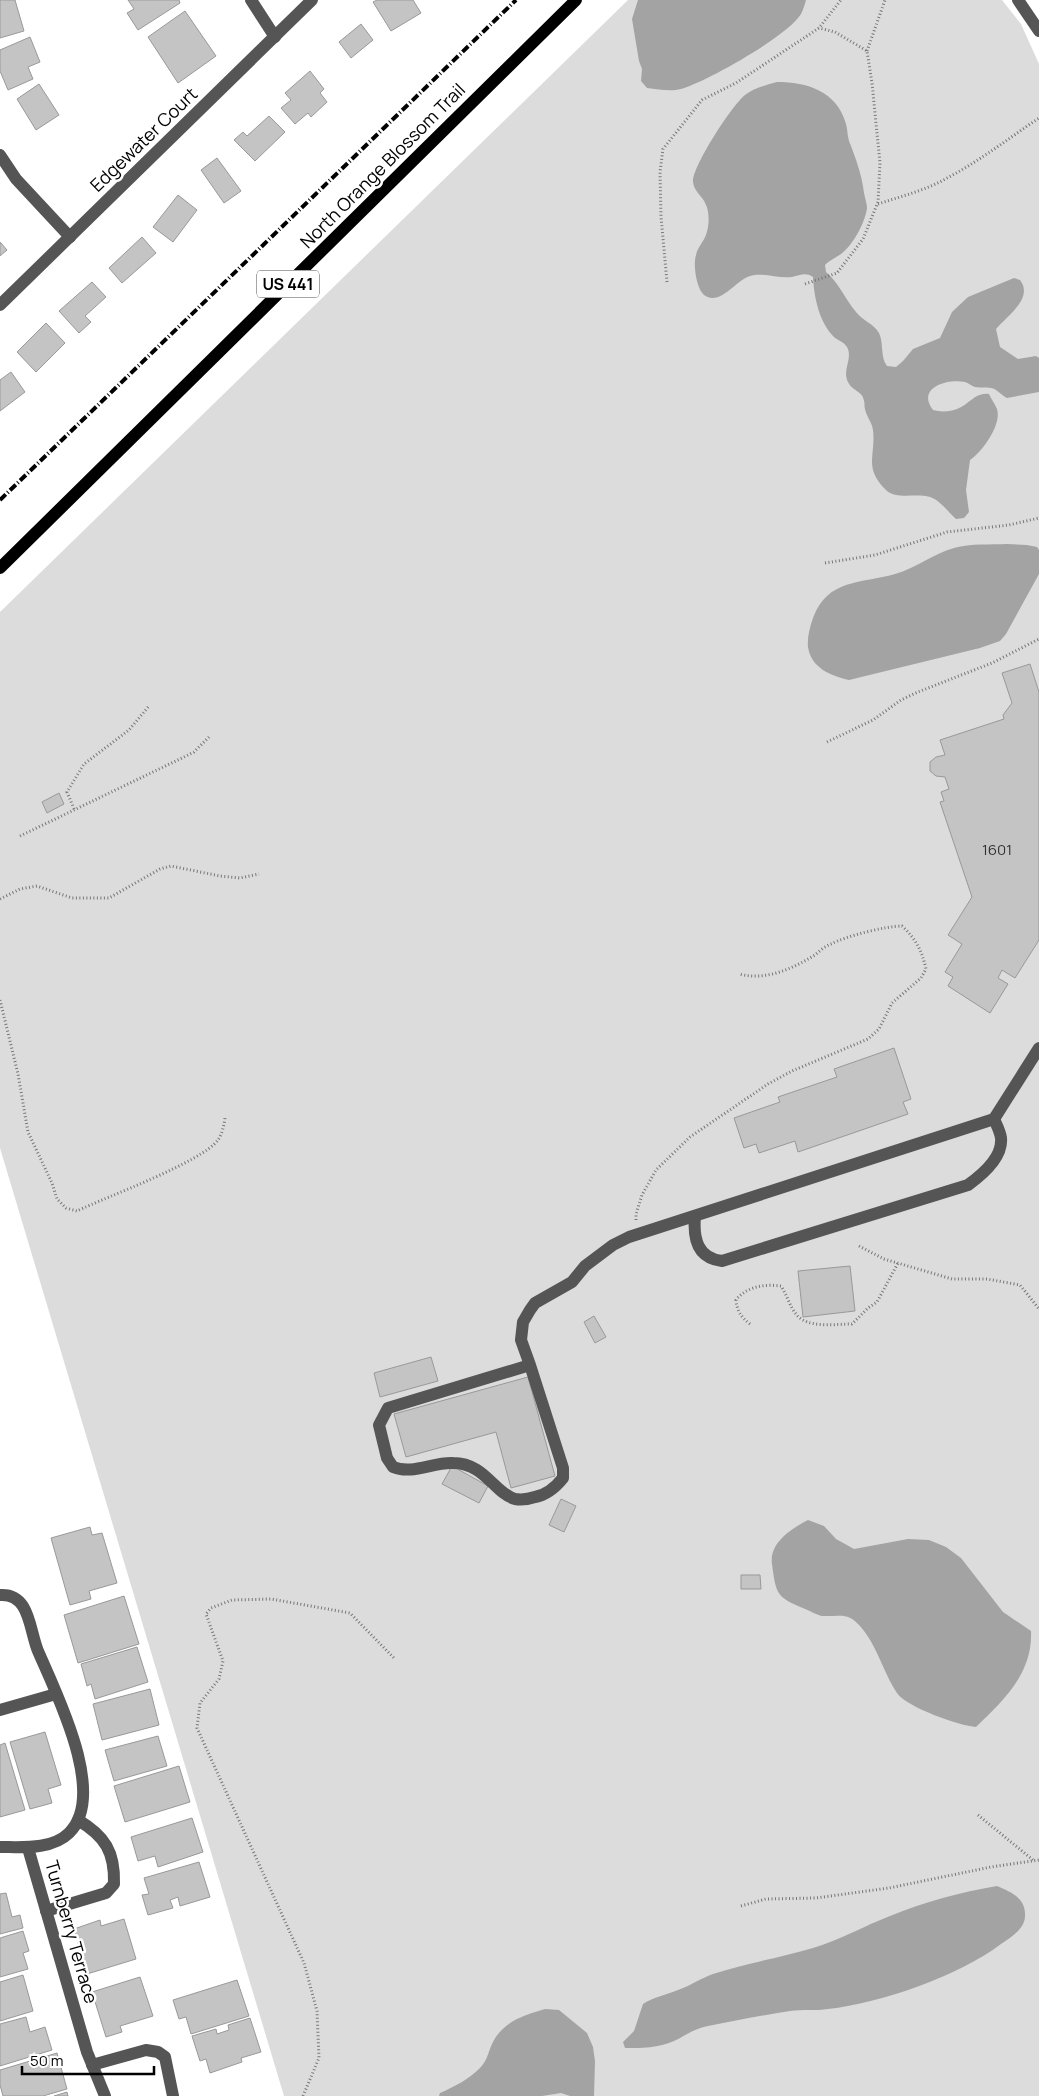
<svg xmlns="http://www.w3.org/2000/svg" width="1039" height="2096" viewBox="0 0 1039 2096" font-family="Manrope,sans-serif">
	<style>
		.green { fill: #dcdcdc }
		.water { fill: #a3a3a3 }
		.building { fill: #c4c4c4; stroke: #999 }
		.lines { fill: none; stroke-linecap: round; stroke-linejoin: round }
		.path { stroke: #777; stroke-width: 3; stroke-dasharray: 1 2.5; stroke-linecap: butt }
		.minor { stroke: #555; stroke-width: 12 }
		.major { stroke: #000; stroke-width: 12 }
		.rail { stroke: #000; stroke-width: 4; stroke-dasharray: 8 2.5 1 2.5; stroke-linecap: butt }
		.labels { text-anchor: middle; stroke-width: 5; stroke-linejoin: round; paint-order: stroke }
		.number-label { font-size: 15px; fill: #313131 }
		.shield { fill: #fff; stroke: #4c4c4c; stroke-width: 1 }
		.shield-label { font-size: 16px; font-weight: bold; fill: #000 }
		.street-label { font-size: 18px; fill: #000; stroke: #fff }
	</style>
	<rect width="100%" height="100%" fill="#fff"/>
	<path class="green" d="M628 0H1002L1021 24 1039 64V2096H284L0 1148V612Z"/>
	<g class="water">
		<path d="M638 0H806C805 4 803 10 801 14 788 36 706 82 681 89 670 92 658 89 647 88L641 81 642 69 639 61 632 19Z"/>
		<path d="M777 82C807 82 837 91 846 124 848 131 847 138 851 146 857 162 862 176 864 193 865 198 867 204 867 208 865 223 853 245 841 254 835 258 830 260 825 265L826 272C839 283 845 299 856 312 863 321 873 323 879 333 884 343 880 357 887 366L896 367 903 361 913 349 940 338 952 312 968 297 1014 278 1020 280C1034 298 1007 316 996 329L1000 347 1018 359 1036 356 1039 358V392L1007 398C1001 395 997 389 991 388 986 387 981 388 975 387 972 386 968 383 965 382 947 378 916 388 933 410 940 412 950 412 957 409 970 404 975 392 989 394 991 399 995 404 997 409 1002 425 982 452 970 460L966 490 969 512 964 518 956 519C947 511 941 501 930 497 916 493 896 500 886 490 863 467 876 456 873 430 872 422 866 416 865 409 864 406 865 404 864 401 863 391 852 391 848 382 842 370 852 361 848 349 846 343 839 341 834 337 819 322 814 297 813 277 806 272 800 275 792 277 778 279 763 272 750 276 737 279 720 307 704 295 696 288 693 264 696 255 698 245 706 241 708 227 709 221 709 211 706 205 703 196 694 192 693 182 692 167 732 105 745 95 754 88 766 85 777 82Z"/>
		<path d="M1007 544 1027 545 1037 547 1039 550V574L1006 634 1000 641 980 648 849 680C831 676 811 668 808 647 807 637 810 627 813 618 828 578 861 584 895 574 916 568 933 554 954 548 971 543 990 545 1007 544Z"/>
		<path d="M808 1520 824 1526 836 1539 854 1549 908 1539 929 1540 946 1547 961 1558 1003 1612 1031 1631C1033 1673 1004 1700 976 1727 960 1726 906 1707 897 1693 883 1672 877 1645 860 1626 847 1611 840 1617 822 1616 817 1615 810 1611 805 1609 776 1597 776 1594 772 1564 769 1543 791 1529 808 1520Z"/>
		<path d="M997 1886C1011 1892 1026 1898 1025 1916 1025 1929 1010 1938 1001 1944 959 1976 881 2003 828 2009 816 2011 803 2009 790 2011 763 2015 735 2021 708 2026 693 2029 687 2035 674 2041 659 2048 641 2048 625 2048L623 2042 634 2031 643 2004C654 1997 666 1995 678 1990 690 1986 701 1978 713 1974 746 1963 780 1958 813 1948 840 1940 864 1926 890 1916 924 1902 961 1892 997 1886Z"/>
		<path d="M545 2009 559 2010 587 2033 593 2047 595 2061 594 2096H570L561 2093 542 2096H439L440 2093C454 2087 469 2079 480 2068 487 2061 488 2053 492 2044 502 2022 524 2015 545 2009Z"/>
	</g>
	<g class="building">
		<path d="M0 0H15L24 31 0 38Z"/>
		<path d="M128 0H179L180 3 138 30 127 13 134 9Z"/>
		<path d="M377 0H413L421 13 391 31 373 2Z"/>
		<path d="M185 11 216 56 178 83 148 37Z"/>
		<path d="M361 24 373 40 351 58 339 42Z"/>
		<path d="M30 37 40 62 28 67 33 79 8 90 0 71V50Z"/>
		<path d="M310 71 324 89 320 93 327 102 311 117 308 113 295 124 281 108 291 100 285 93Z"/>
		<path d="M39 84 59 115 36 130 17 99Z"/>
		<path d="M269 116 285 132 255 161 234 140 243 132 247 136Z"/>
		<path d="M217 158 241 191 224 203 201 170Z"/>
		<path d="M178 195 197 210 173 242 153 227Z"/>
		<path d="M142 237 156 253 122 283 109 268Z"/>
		<path d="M0 242 7 250 0 256Z"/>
		<path d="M92 282 106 297 85 316 91 322 79 333 59 311Z"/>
		<path d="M46 323 65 343 36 372 17 352Z"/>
		<path d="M11 372 25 392 0 411V380Z"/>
		<path d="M1030 664 1039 692V940L1015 978 1002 970 998 978 1008 984 990 1013 948 986 953 977 945 972 962 944 948 935 972 897 940 802 944 801 941 792 949 789 945 777 936 776 930 771V762L936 757 945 755 940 740 1004 719 1003 715 1012 703 1002 673Z"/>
		<path d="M59 793 64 804 47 813 42 802Z"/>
		<path d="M894 1048 911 1099 903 1102 908 1114 798 1152 795 1141 759 1153 756 1144 744 1148 734 1118 780 1102 778 1097 837 1077 834 1069Z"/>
		<path d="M850 1266 855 1311 803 1317 798 1271Z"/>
		<path d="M594 1316 606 1337 595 1343 584 1322Z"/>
		<path d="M431 1357 438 1381 380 1397 374 1373Z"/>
		<path d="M528 1377 555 1476 511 1488 496 1432 406 1457 394 1414Z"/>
		<path d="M452 1466 488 1486 479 1503 442 1484Z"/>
		<path d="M561 1499 576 1506 564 1532 549 1525Z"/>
		<path d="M90 1527 92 1535 102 1533 117 1583 89 1591 91 1599 70 1605 51 1538Z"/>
		<path d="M741 1575H760L761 1589H741Z"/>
		<path d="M124 1596 139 1644 78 1663 64 1615Z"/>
		<path d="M137 1647 148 1682 95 1699 91 1684 87 1686 81 1664Z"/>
		<path d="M150 1689 159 1725 102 1740 93 1704Z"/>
		<path d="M45 1732 61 1785 48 1789 52 1803 30 1809 10 1742Z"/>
		<path d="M158 1736 167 1766 114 1781 105 1750Z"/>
		<path d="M5 1743 25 1810 0 1817V1745Z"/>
		<path d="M179 1766 190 1802 125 1822 114 1786Z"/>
		<path d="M192 1818 203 1852 158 1867 155 1856 138 1861 131 1837Z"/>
		<path d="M199 1862 210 1897 180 1906 178 1897 170 1900 173 1908 148 1915 142 1895 149 1894 144 1878Z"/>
		<path d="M6 1893 12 1917 20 1915 23 1928 0 1934V1894Z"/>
		<path d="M124 1919 136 1959 87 1974 74 1929 100 1920 101 1926Z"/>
		<path d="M23 1931 29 1951 23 1953 28 1969 0 1977V1938Z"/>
		<path d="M23 1975 33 2011 0 2021V1982Z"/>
		<path d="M140 1977 153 2016 120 2026 122 2032 106 2037 92 1992Z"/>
		<path d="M237 1980 249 2016 191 2034 186 2017 179 2019 173 2000Z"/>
		<path d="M26 2017 30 2032 45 2027 52 2050 0 2066V2024Z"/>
		<path d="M250 2018 261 2052 241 2058 242 2062 210 2073 206 2059 200 2061 192 2036 216 2029 217 2034 229 2030 228 2025Z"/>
		<path d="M57 2053 67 2089 43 2096H3L0 2085V2070Z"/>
		<path d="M67 2092 68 2096H54Z"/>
	</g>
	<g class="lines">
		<g class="path">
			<path d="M867 51 885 0"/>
			<path d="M878 204C902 196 927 190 949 177 981 160 1009 138 1039 118"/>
			<path d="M667 282 661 217 660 172 663 149 702 100 736 83 819 28 841 0"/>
			<path d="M805 284 837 273 863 239 878 202 880 163 872 83 867 51 835 32 819 28"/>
			<path d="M825 563 875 555 947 532 1009 525 1039 518"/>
			<path d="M827 742 873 720 901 700 918 692 992 663 1039 639"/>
			<path d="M74 809 67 792 84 764 129 730 149 706"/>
			<path d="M20 836 182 758 194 752 209 737"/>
			<path d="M0 899 20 889 37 886 72 898H109L160 869 171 866 220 876 240 878 259 874"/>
			<path d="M0 1000 18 1074 28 1132 52 1183 57 1199 66 1208 77 1211C106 1197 202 1162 218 1140 222 1134 224 1126 225 1118"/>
			<path d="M636 1220V1214L642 1195 656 1170 690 1137 768 1084 792 1071 868 1039 879 1029 892 1003 921 978 926 969C922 951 916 939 902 926 886 926 846 936 831 944 825 946 820 951 815 955 792 969 766 981 739 974"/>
			<path d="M859 1246 884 1259 952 1279H987L1020 1285 1039 1309"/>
			<path d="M750 1324C741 1317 737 1311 736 1300 747 1286 765 1284 781 1286 787 1295 790 1307 796 1314 807 1329 836 1324 852 1324L868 1308 877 1302 898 1263"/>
			<path d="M978 1815 1033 1860"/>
			<path d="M741 1906 766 1899 816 1898 889 1888 991 1867 1039 1860"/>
			<path d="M303 2096 319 2058 317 2011 304 1963 197 1728 200 1703 219 1679 223 1661 206 1614 211 1608 232 1600 271 1599 350 1613 395 1659"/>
		</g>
		<g class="minor">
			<path d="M251 0 275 37"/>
			<path d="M1018 0 1039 31"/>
			<path d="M0 155 16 179 70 237"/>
			<path d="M0 305 312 0"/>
			<path d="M994 1119 1039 1048"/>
			<path d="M530 1365 563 1468V1478C555 1488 546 1495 535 1497 529 1499 521 1500 515 1499 494 1493 485 1463 453 1463 433 1462 412 1475 393 1467L387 1458 379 1425 388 1408 530 1365 521 1340 523 1322 530 1310 535 1303 572 1282 585 1266 613 1245 629 1237 994 1119C996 1124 1000 1131 1001 1138 1003 1158 982 1175 968 1185L722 1261C698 1258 693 1239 695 1217"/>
			<path d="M0 1595C30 1593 29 1629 38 1651 56 1693 108 1795 69 1833 52 1850 21 1847 0 1847"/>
			<path d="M0 1710 56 1694"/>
			<path d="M28 1848 87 2052 105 2096"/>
			<path d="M46 1911 106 1893 114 1884C115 1852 105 1836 78 1820"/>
			<path d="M92 2065 146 2050 158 2052 165 2057 173 2096"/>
		</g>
		<path class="major" d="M0 568 576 0"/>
		<path class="rail" d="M0 500 516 0"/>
	</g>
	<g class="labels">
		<g class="number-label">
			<text x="997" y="855">1601</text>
		</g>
		<rect class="shield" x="257" y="270.5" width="62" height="27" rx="4"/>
		<g class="shield-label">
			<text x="288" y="290">US 441</text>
		</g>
		<g class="street-label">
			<text transform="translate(144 140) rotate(-44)" y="6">Edgewater Court</text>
			<text transform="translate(383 166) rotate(-45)" y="6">North Orange Blossom Trail</text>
			<text transform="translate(71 1932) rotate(74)" y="6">Turnberry Terrace</text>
		</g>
	</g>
	<path d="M22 2066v8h132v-8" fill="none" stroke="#000000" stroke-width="2.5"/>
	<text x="30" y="2066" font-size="15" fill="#000000" stroke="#ffffff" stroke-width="4" paint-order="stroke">50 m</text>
</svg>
